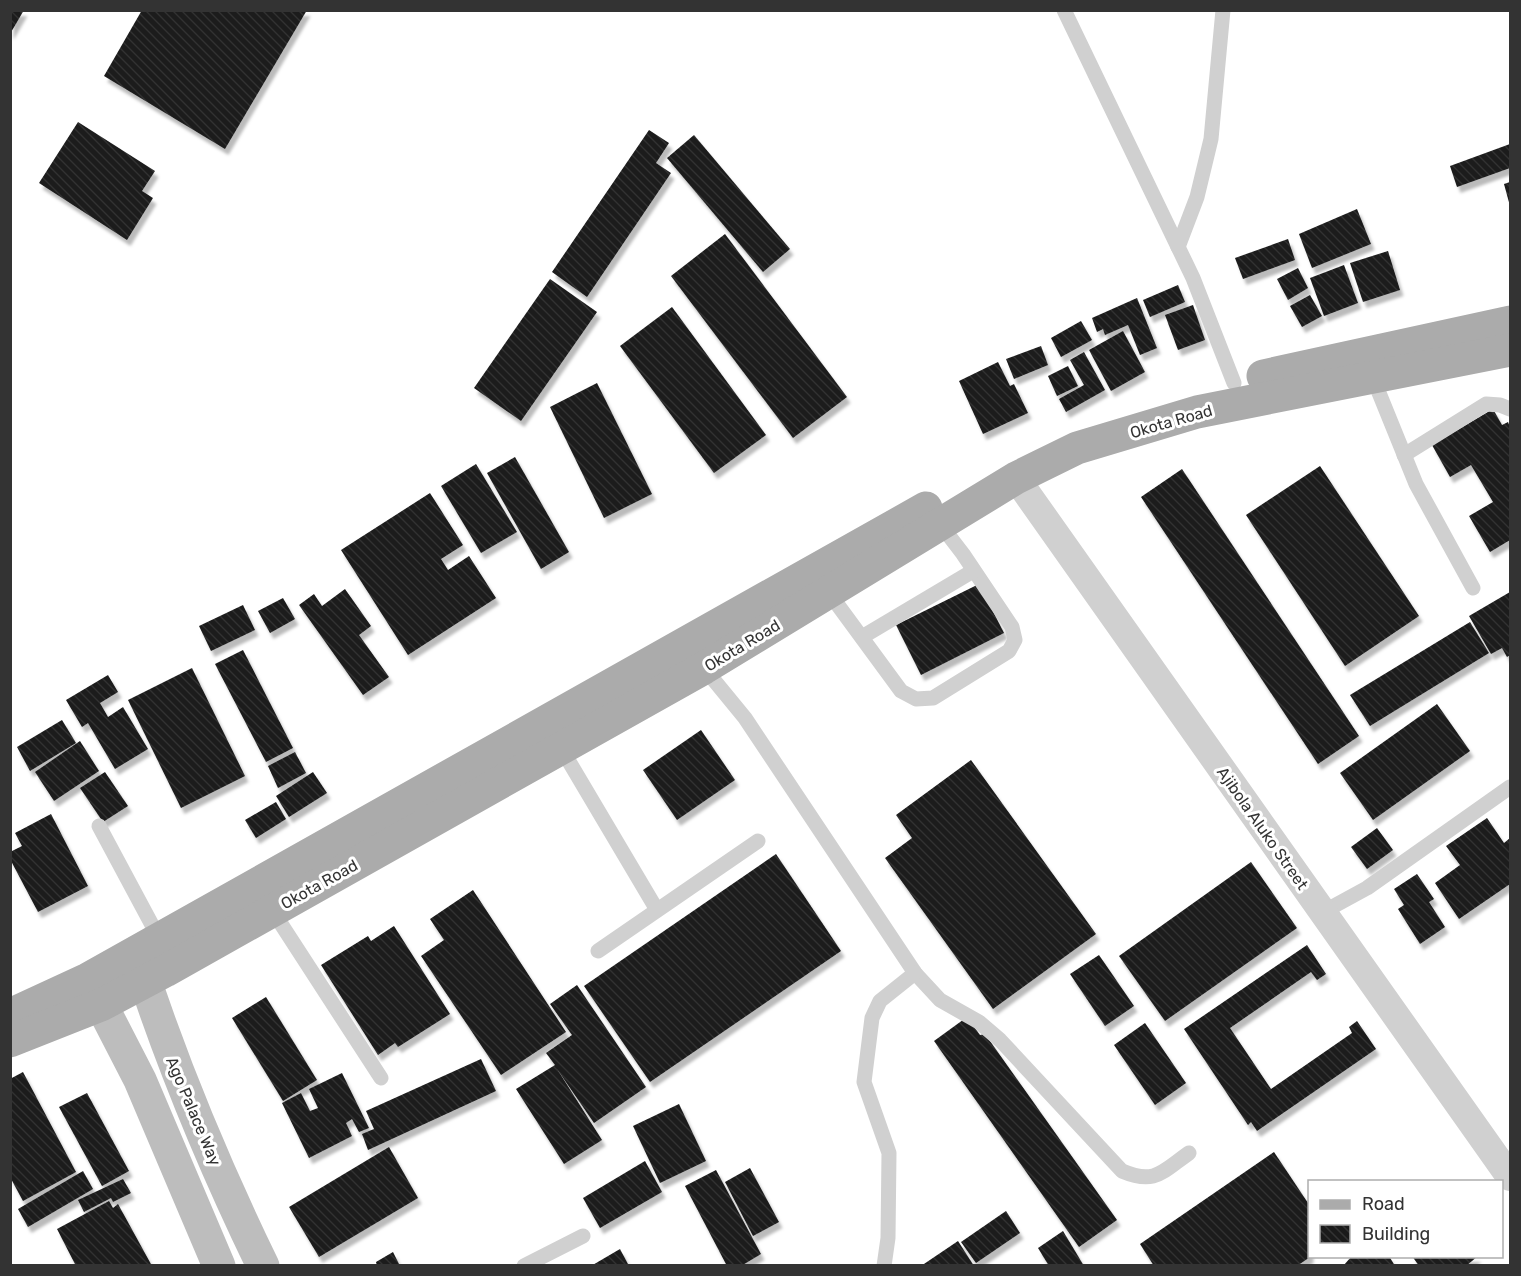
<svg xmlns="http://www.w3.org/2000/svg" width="1521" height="1276" viewBox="0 0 1521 1276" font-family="Rubik,sans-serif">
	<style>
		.building { fill: url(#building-back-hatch); filter: url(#shadow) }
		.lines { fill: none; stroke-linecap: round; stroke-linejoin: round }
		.service { stroke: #d0d0d0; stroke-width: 15 }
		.minor { stroke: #d0d0d0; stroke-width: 28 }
		.secondary { stroke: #bdbdbd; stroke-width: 33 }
		.primary { stroke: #ababab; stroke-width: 33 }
		.labels { text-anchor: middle; stroke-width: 6; stroke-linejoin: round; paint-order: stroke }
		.street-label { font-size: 16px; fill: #333; stroke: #fff }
	</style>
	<defs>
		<pattern id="building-back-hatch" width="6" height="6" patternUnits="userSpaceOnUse" patternTransform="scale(1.5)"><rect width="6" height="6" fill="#1a1a1a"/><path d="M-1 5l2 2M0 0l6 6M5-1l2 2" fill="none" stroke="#333"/></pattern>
		<filter id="shadow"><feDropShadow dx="3.5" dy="6" stdDeviation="1.5" flood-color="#0004"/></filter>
	</defs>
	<rect width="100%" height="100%" fill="#fff"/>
	<g class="building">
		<path d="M10 10H24L10 34Z"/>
		<path d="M142 10H307L225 149 104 76Z"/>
		<path d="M78 122 155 171 142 191 153 198 127 240 39 183Z"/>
		<path d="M649 130 669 143 656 163 671 173 587 297 552 272Z"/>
		<path d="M694 135 790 249 763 272 667 158Z"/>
		<path d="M1510 144V168L1457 187 1450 166Z"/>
		<path d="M1510 182V206L1504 184Z"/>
		<path d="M1357 209 1371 244 1312 268 1299 234Z"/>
		<path d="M725 234 847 397 793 438 671 276Z"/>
		<path d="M1288 239 1295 260 1243 279 1235 258Z"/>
		<path d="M1388 251 1400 290 1363 302 1350 263Z"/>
		<path d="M1344 265 1358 303 1324 316 1310 278Z"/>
		<path d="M1298 268 1308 288 1288 300 1277 279Z"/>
		<path d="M550 279 597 312 521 421 474 388Z"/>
		<path d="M1178 285 1185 302 1150 317 1143 300Z"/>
		<path d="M1310 295 1322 316 1302 327 1290 306Z"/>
		<path d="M1137 298 1157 348 1140 355 1128 325 1105 335 1103 329 1097 332 1092 318Z"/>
		<path d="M1193 305 1205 340 1178 350 1165 315Z"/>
		<path d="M672 307 766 435 714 473 620 346Z"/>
		<path d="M1081 321 1092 340 1061 357 1051 338Z"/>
		<path d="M1123 331 1145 372 1111 391 1089 350Z"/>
		<path d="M1041 346 1048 365 1014 379 1006 359Z"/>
		<path d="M1084 352 1105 390 1066 412 1059 399 1084 385 1070 360Z"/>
		<path d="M998 362 1010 386 1014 384 1028 413 983 434 959 381Z"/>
		<path d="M1068 366 1078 386 1057 396 1048 376Z"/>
		<path d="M597 383 652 494 604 518 550 407Z"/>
		<path d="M1493 409 1502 425 1508 422 1510 427V540L1490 552 1469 516 1493 502 1471 465 1450 477 1432 445Z"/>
		<path d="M515 457 569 552 541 569 487 473Z"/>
		<path d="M476 464 517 532 481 553 441 486Z"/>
		<path d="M1320 466 1419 616 1345 666 1246 515Z"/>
		<path d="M1182 469 1359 736 1318 764 1141 497Z"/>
		<path d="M430 493 463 545 441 559 448 570 469 556 496 598 408 655 341 550Z"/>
		<path d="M979 584 1004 633 921 675 896 625Z"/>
		<path d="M345 589 371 626 359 635 389 677 363 695 299 605 314 594 322 606Z"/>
		<path d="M1510 592V655L1507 657 1502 648 1491 654 1469 616Z"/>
		<path d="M283 598 295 619 270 633 258 611Z"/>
		<path d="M243 605 255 630 211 651 199 626Z"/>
		<path d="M1470 622 1489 653 1370 726 1350 695Z"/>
		<path d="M243 650 293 748 266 762 215 664Z"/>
		<path d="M192 668 245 776 181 808 128 700Z"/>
		<path d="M108 675 118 692 100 703 108 717 123 707 148 749 115 769 88 723 82 727 66 700Z"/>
		<path d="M1437 704 1470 751 1373 820 1340 773Z"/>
		<path d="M62 720 76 743 30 771 17 747Z"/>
		<path d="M701 730 735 780 677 820 643 770Z"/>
		<path d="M80 741 99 771 54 801 35 772Z"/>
		<path d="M295 752 306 773 278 788 268 766Z"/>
		<path d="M971 760 1096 934 993 1009 885 858 912 838 896 815Z"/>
		<path d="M105 772 128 806 103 822 80 788Z"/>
		<path d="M313 772 327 793 289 817 276 796Z"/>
		<path d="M276 802 286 819 256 838 245 820Z"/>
		<path d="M51 814 88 886 38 912 10 859V852L22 846 15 833Z"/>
		<path d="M1487 818 1504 843 1510 838V884L1459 919 1435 883 1460 865 1446 846Z"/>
		<path d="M1377 828 1393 850 1367 869 1351 847Z"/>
		<path d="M776 854 841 951 650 1082 584 986Z"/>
		<path d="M1251 862 1297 928 1165 1021 1119 956Z"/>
		<path d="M1417 874 1434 899 1429 902 1445 927 1420 944 1398 909 1404 905 1394 889Z"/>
		<path d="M473 890 566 1032 501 1075 421 956 444 940 430 919Z"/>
		<path d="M394 926 450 1014 398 1047 395 1043 378 1055 321 965 368 936 371 941Z"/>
		<path d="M1307 945 1326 974 1317 980 1311 972 1230 1028 1271 1089 1352 1033 1349 1027 1357 1021 1376 1049 1257 1131 1251 1122 1248 1125 1184 1029Z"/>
		<path d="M1099 955 1134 1006 1105 1026 1070 974Z"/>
		<path d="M577 985 646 1087 594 1123 557 1069 602 1140 564 1164 516 1089 555 1065 546 1053 572 1035 550 1004Z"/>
		<path d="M266 997 317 1080 283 1101 232 1018Z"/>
		<path d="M967 1017 980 1035 985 1034 1117 1220 1079 1247 934 1041Z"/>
		<path d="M1145 1023 1186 1083 1155 1105 1114 1045Z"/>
		<path d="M481 1059 496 1091 368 1150 362 1134 374 1129 366 1111Z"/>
		<path d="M23 1072 76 1172 23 1201 10 1177V1079Z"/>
		<path d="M342 1073 369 1128 359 1132 352 1119 346 1123 352 1136 309 1158 282 1103 301 1093 310 1111 318 1108 309 1089Z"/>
		<path d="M87 1093 129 1171 102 1186 59 1107Z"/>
		<path d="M679 1104 706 1161 660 1183 633 1126Z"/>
		<path d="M389 1147 418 1198 319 1257 289 1207Z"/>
		<path d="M1274 1152 1310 1206V1257L1297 1266H1154L1140 1244Z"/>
		<path d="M645 1161 662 1192 600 1228 583 1198Z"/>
		<path d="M750 1168 779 1222 753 1236 725 1182Z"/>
		<path d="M716 1170 761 1254 741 1266H727L685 1186Z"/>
		<path d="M83 1171 93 1189 28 1227 18 1209Z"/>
		<path d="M123 1179 131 1193 113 1202 111 1198 84 1212 78 1200Z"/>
		<path d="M109 1201 113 1208 118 1204 152 1266H76L57 1229Z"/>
		<path d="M1006 1211 1020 1233 976 1263 961 1242Z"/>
		<path d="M1063 1231 1084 1266H1049L1038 1248Z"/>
		<path d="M958 1241 974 1266H921Z"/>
		<path d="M620 1249 629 1266H591Z"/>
		<path d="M393 1252 400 1266H377L376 1262Z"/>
		<path d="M1352 1256H1389L1395 1266H1343Z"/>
		<path d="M1412 1256H1478L1466 1266H1419Z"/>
	</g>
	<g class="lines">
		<g class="service">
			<path d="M1064 10 1193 278 1234 383"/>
			<path d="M1178 247 1197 197 1211 139 1223 10"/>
			<path d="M1373 378 1416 484 1473 588"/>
			<path d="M1404 455 1486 404 1500 405 1510 409"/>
			<path d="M829 593 901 691 916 699 933 698 1009 651 1015 640 1012 627 963 554 940 524"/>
			<path d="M862 637 973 571"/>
			<path d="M704 668 745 718 915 973 940 1000 979 1022 1000 1040 1122 1171C1155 1185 1162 1172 1189 1153"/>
			<path d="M561 748 657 910"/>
			<path d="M99 826 159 938"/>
			<path d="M272 910 381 1078"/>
			<path d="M1323 912 1367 888 1510 787"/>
			<path d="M598 951 758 841"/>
			<path d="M524 1266 583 1236"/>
			<path d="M884 1266 888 1238 889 1153 864 1082 872 1018 880 1001 915 973"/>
		</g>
		<path class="minor" d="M1016 478 1510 1177"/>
		<g class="secondary">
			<path d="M137 956C171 1062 214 1165 263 1266"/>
			<path d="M89 981 140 1080 219 1266"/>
		</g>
		<g class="primary">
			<path d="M1263 376 1510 322"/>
			<path d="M10 1015 88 979 926 508"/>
			<path d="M10 1041 101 1005 165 971 704 668 1016 478 1077 448 1197 412 1510 350"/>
		</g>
	</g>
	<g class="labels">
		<g class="street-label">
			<text transform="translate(1171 421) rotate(-16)" y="6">Okota Road</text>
			<text transform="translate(742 645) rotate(-31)" y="6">Okota Road</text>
			<text transform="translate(1263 828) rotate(55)" y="6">Ajibola Aluko Street</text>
			<text transform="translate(319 884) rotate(-29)" y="6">Okota Road</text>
			<text transform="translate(194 1111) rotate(67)" y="6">Ago Palace Way</text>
		</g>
	</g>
	<rect width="1521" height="1276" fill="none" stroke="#333333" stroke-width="24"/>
	<rect x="1308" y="1180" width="195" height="78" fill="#ffffff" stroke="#adadad" stroke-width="1.5"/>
	<rect x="1320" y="1200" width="30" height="9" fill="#ababab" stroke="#adadad" stroke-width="1.5"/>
	<text x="1362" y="1210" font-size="18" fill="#333333">Road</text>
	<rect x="1320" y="1225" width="30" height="18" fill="url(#building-back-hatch)" stroke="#adadad" stroke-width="1.5"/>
	<text x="1362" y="1240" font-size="18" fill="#333333">Building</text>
</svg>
